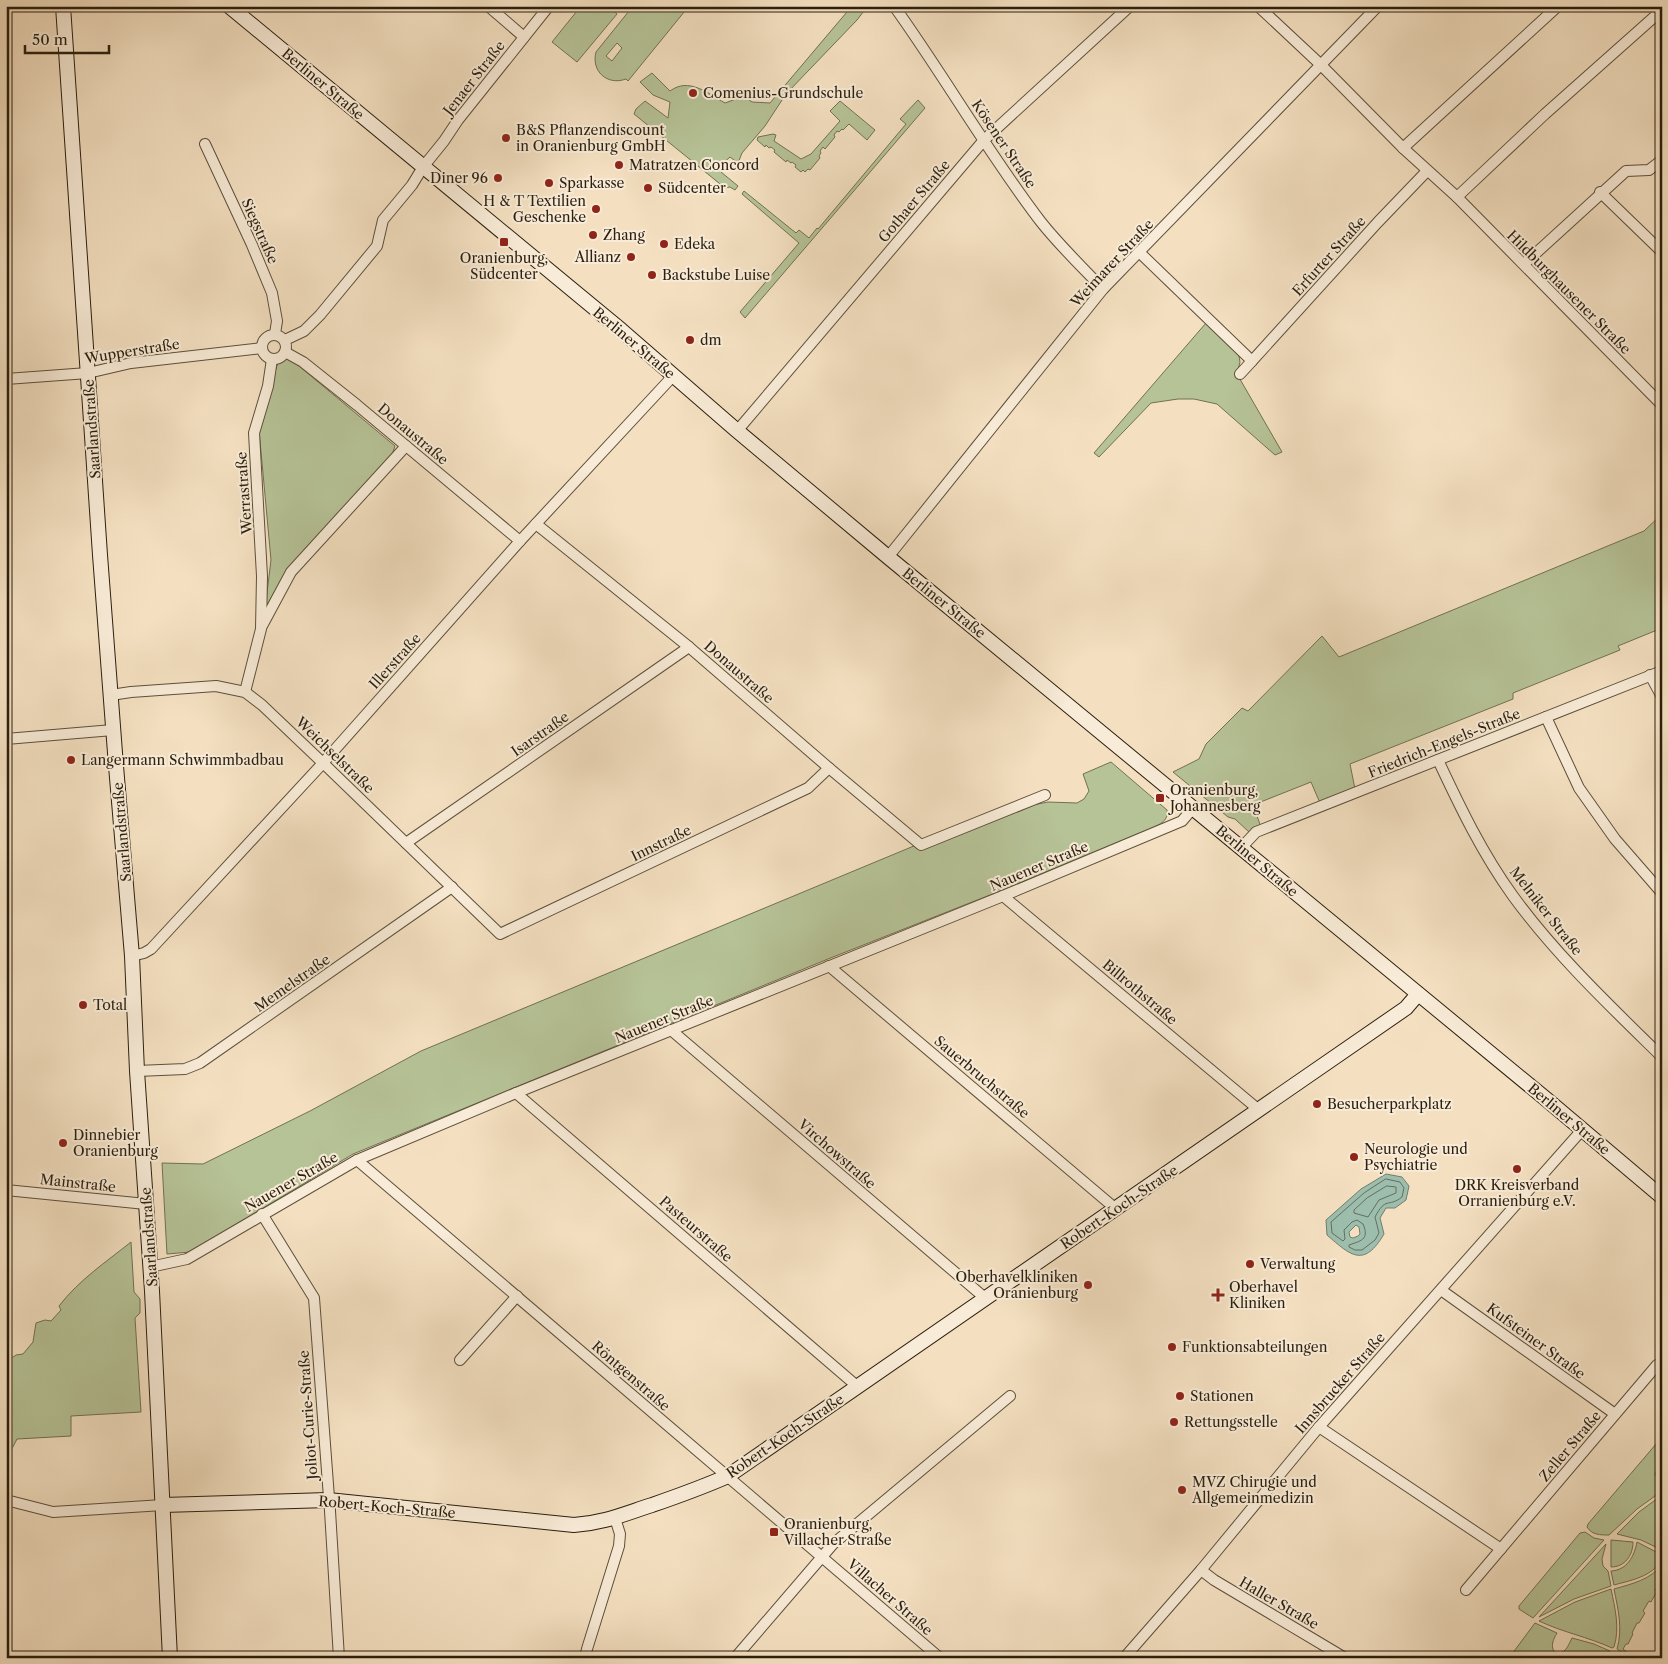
<svg xmlns="http://www.w3.org/2000/svg" width="1668" height="1664" viewBox="0 0 1668 1664" font-family="'Libre Caslon Text',serif">
	<style>
		.green { fill: #b6c397; stroke: #707152; fill-rule: evenodd }
		.water { fill: #9dbead; stroke: #6f7e6d; fill-rule: evenodd }
		.lines { fill: none; stroke-linecap: round; stroke-linejoin: round }
		.shore { stroke: #646e5e; stroke-width: 1 }
		.street-casing { stroke: #5d4f3b; stroke-width: 12 }
		.secondary-casing { stroke: #2b1f0e; stroke-width: 16 }
		.street { stroke: #f8ebd7; stroke-width: 10 }
		.secondary { stroke: #f8ebd7; stroke-width: 14 }
		.poi-dot { fill: #8f2418; stroke: #f8ebd7; stroke-width: 2 }
		.labels { text-anchor: middle; stroke-width: 4; stroke-linejoin: round; paint-order: stroke }
		.street-label { font-size: 14px; fill: #2b1f0e; stroke: #f8ebd7 }
		.poi-label { font-size: 14px; fill: #2b1f0e; stroke: #f8ebd7; text-anchor: start }
	</style>
	<rect width="100%" height="100%" fill="#f4e0c1"/>
	<filter id="stains"><feTurbulence type="fractalNoise" baseFrequency=".004" numOctaves="4"/><feColorMatrix values="0 0 0 0 .2 0 0 0 0 .09 0 0 0 0 .02 0 0 0 .5 -.17"/></filter>
	<radialGradient id="worn" r=".72"><stop offset=".6" stop-color="#630" stop-opacity="0"/><stop offset="1" stop-color="#630" stop-opacity=".3"/></radialGradient>
	<g class="green">
		<path d="M581 6H608L617 14 577 62 552 42Z"/>
		<path d="M633 6H689L628 81 626 79C607 86 591 71 596 52ZM617 43 622 48 612 61 606 56Z"/>
		<path d="M852 6 867 7 857 20 786 94 765 126 742 153 738 163 730 157 721 165V172L738 186 735 190 730 187 725 188 634 114 636 109 645 101 668 118 670 102 653 95 640 82 652 73 670 91C689 77 707 93 725 103L744 96 752 102 770 103Z"/>
		<path d="M918 100 925 108 745 318 740 312 799 243 742 194 744 191 796 233 799 230 809 238 817 228 818 229 906 124 900 119Z"/>
		<path d="M840 101 875 130 867 140 849 124 843 130 842 129 839 132 837 131 834 135 835 137 825 149 823 147 820 151 821 153 819 156 820 158 810 170 808 169 805 172 803 170 801 172 795 167 796 165 792 162 791 163 787 160 786 162 774 152 775 150 771 147 769 148 766 145 765 147 757 140 758 137 773 134 776 135 774 141 801 159 811 154 840 121 830 111Z"/>
		<path d="M1206 323 1239 356 1240 362 1237 374 1282 452 1275 455 1217 404 1194 399H1178L1151 403 1099 457 1094 453Z"/>
		<path d="M287 356 395 446 392 455 315 542 288 568 265 609 271 560 259 430 266 398 279 360Z"/>
		<path d="M1662 514V628L1618 646 1620 650 1513 693V699L1350 764 1355 789 1320 803 1311 782 1253 805 1261 827 1249 832 1235 819 1228 817 1173 772 1199 759 1206 744 1242 708 1248 711 1322 636 1339 657 1644 531Z"/>
		<path d="M1111 762 1167 810C1169 822 1158 825 1148 830L1005 889 828 959 353 1154 190 1252 167 1254 162 1163 203 1164 310 1111 421 1051 1022 801 1033 805 1048 802 1077 803 1084 799 1089 791 1083 774Z"/>
		<path d="M131 1242 134 1292 140 1299V1313L135 1318 141 1412 71 1416V1436L17 1439 6 1460V1362L16 1355 23 1354 33 1342 36 1323 45 1320 51 1321 61 1310 59 1306C79 1280 106 1262 131 1242Z"/>
		<path d="M1662 1437V1466L1659 1467 1655 1473 1656 1476 1662 1477V1491L1637 1509 1609 1535C1600 1535 1592 1535 1587 1527L1588 1524Z"/>
		<path d="M1662 1495V1550L1641 1540 1617 1534 1639 1512Z"/>
		<path d="M1585 1532 1594 1538 1604 1540 1533 1618 1519 1609V1606L1580 1533Z"/>
		<path d="M1611 1540 1633 1542C1633 1555 1625 1567 1611 1567Z"/>
		<path d="M1637 1542 1662 1555V1560C1651 1577 1632 1580 1614 1585L1611 1571C1627 1570 1634 1557 1637 1542Z"/>
		<path d="M1606 1544 1602 1559 1603 1566 1608 1571 1611 1586 1574 1599 1539 1617Z"/>
		<path d="M1662 1564V1580L1655 1590 1657 1591 1651 1602 1649 1601 1643 1611 1645 1613 1639 1623H1637L1632 1633 1633 1634 1628 1644H1626L1623 1649 1628 1653 1626 1655 1617 1649C1623 1629 1618 1609 1614 1589 1631 1584 1651 1580 1662 1564Z"/>
		<path d="M1611 1589C1615 1608 1620 1628 1614 1647L1612 1648C1588 1637 1562 1632 1539 1621L1575 1602Z"/>
		<path d="M1535 1623 1557 1633C1553 1640 1550 1646 1555 1653 1565 1655 1568 1646 1572 1638L1594 1644 1610 1651 1609 1653 1611 1655 1608 1658H1509Z"/>
	</g>
	<path class="water" d="M1386 1174 1402 1177 1409 1186 1406 1200 1395 1208H1386L1380 1218 1384 1234C1364 1268 1351 1256 1327 1235L1326 1220 1361 1189ZM1356 1225 1359 1227 1360 1234 1358 1236 1353 1238 1350 1237 1349 1232Z"/>
	<g class="lines">
		<g class="shore">
			<path d="M1386 1179 1400 1182 1404 1188 1402 1197C1388 1208 1386 1196 1375 1217L1379 1233 1375 1240 1362 1250H1355L1349 1247V1245C1360 1241 1370 1240 1363 1224L1357 1220 1352 1222 1344 1230 1345 1239 1343 1241 1332 1233 1331 1222 1364 1193Z"/>
			<path d="M1387 1186 1396 1187V1193L1379 1200 1368 1217 1354 1213V1210L1367 1198Z"/>
		</g>
		<g class="street-casing">
			<g id="street">
				<path d="M488 6 524 37"/>
				<path d="M894 6C945 77 988 153 1041 222 1060 246 1082 267 1103 289"/>
				<path d="M1258 6 1321 65 1403 148 1457 197 1662 405"/>
				<path d="M205 144 252 245 272 293 277 321 275 334"/>
				<path d="M1403 148 1558 6"/>
				<path d="M1600 192 1662 252"/>
				<path d="M1457 197 1545 114 1662 10"/>
				<path d="M1139 252 1252 361 1240 374"/>
				<path d="M1524 264 1626 171 1649 170 1662 160"/>
				<circle cx="274" cy="347" r="12"/>
				<path d="M285 340 304 331 320 315 377 246 383 220 412 185 423 167 444 141 458 120 549 6"/>
				<path d="M285 352 303 362 357 405 520 541"/>
				<path d="M1252 361 1378 222 1427 171"/>
				<path d="M6 379 88 373 131 363 262 348"/>
				<path d="M737 431 984 140 1130 6"/>
				<path d="M536 524 689 647 829 768 921 845 1045 795"/>
				<path d="M888 557 1103 289 1378 6"/>
				<path d="M262 626 291 572 406 446"/>
				<path d="M1650 675 1662 697"/>
				<path d="M245 692 261 629 262 576 254 433 268 386 272 359"/>
				<path d="M111 695 131 692 216 686 245 692 262 705 323 763 500 934 808 788 829 768"/>
				<path d="M1546 717 1579 788 1615 839 1662 893"/>
				<path d="M6 739 113 730"/>
				<path d="M1438 760C1460 807 1482 853 1513 896 1556 955 1610 1006 1662 1057"/>
				<path d="M406 843 689 647"/>
				<path d="M1241 848 1256 832 1662 671"/>
				<path d="M1003 896 1259 1110"/>
				<path d="M132 956 144 953 151 949 323 763 520 541 673 376"/>
				<path d="M829 966 1116 1209"/>
				<path d="M671 1030 985 1298"/>
				<path d="M137 1071 185 1069 200 1063 452 887"/>
				<path d="M516 1093 858 1387"/>
				<path d="M357 1160 940 1658"/>
				<path d="M6 1190 146 1204"/>
				<path d="M262 1214 314 1298 330 1511 339 1658"/>
				<path d="M150 1267 187 1259 357 1160 516 1093 1003 896 1182 821 1193 808"/>
				<path d="M1441 1290 1615 1414"/>
				<path d="M460 1360 517 1296"/>
				<path d="M1319 1427 1501 1549"/>
				<path d="M6 1500 53 1512 163 1505"/>
				<path d="M1201 1570 1214 1580 1345 1658"/>
				<path d="M1466 1590 1657 1365 1662 1363"/>
				<path d="M585 1658 587 1649 619 1546 620 1534 615 1518"/>
				<path d="M735 1658 833 1544 1010 1396"/>
				<path d="M1124 1658 1201 1570 1319 1427 1582 1130"/>
			</g>
		</g>
		<g class="secondary-casing">
			<g id="secondary">
				<path d="M63 6 100 555 116 766 132 956 137 1071 152 1291 170 1658"/>
				<path d="M229 6 621 330 735 429 888 557 1546 1099 1662 1197"/>
				<path d="M163 1505 328 1500 574 1525C604 1523 624 1514 652 1505 678 1496 703 1487 728 1476L1406 1008 1418 994"/>
			</g>
		</g>
		<use href="#street" class="street"/>
		<use href="#secondary" class="secondary"/>
	</g>
	<g class="poi-dot">
		<circle cx="693" cy="93" r="5"/>
		<circle cx="506" cy="138" r="5"/>
		<circle cx="619" cy="165" r="5"/>
		<circle cx="498" cy="178" r="5"/>
		<circle cx="549" cy="183" r="5"/>
		<circle cx="648" cy="188" r="5"/>
		<circle cx="596" cy="209" r="5"/>
		<circle cx="593" cy="235" r="5"/>
		<rect x="499" y="237" width="10" height="10" rx="2.5"/>
		<circle cx="664" cy="244" r="5"/>
		<circle cx="631" cy="257" r="5"/>
		<circle cx="652" cy="275" r="5"/>
		<circle cx="690" cy="340" r="5"/>
		<circle cx="71" cy="760" r="5"/>
		<rect x="1155" y="793" width="10" height="10" rx="2.5"/>
		<circle cx="83" cy="1005" r="5"/>
		<circle cx="1317" cy="1104" r="5"/>
		<circle cx="63" cy="1143" r="5"/>
		<circle cx="1354" cy="1157" r="5"/>
		<circle cx="1517" cy="1169" r="5"/>
		<circle cx="1250" cy="1264" r="5"/>
		<circle cx="1088" cy="1285" r="5"/>
		<path d="M1215.5 1287.5h5v5h5v5h-5v5h-5v-5h-5v-5h5z"/>
		<circle cx="1172" cy="1347" r="5"/>
		<circle cx="1180" cy="1396" r="5"/>
		<circle cx="1174" cy="1422" r="5"/>
		<circle cx="1182" cy="1490" r="5"/>
		<rect x="769" y="1527" width="10" height="10" rx="2.5"/>
	</g>
	<g class="labels">
		<g class="street-label">
			<text transform="translate(474 78) rotate(-52)" y="5">Jenaer Straße</text>
			<text transform="translate(323 84) rotate(40)" y="5">Berliner Straße</text>
			<text transform="translate(1004 144) rotate(56)" y="5">Kösener Straße</text>
			<text transform="translate(914 201) rotate(-50)" y="5">Gothaer Straße</text>
			<text transform="translate(260 231) rotate(66)" y="5">Siegstraße</text>
			<text transform="translate(1329 256) rotate(-48)" y="5">Erfurter Straße</text>
			<text transform="translate(1112 263) rotate(-47)" y="5">Weimarer Straße</text>
			<text transform="translate(1569 292) rotate(45)" y="5">Hildburghausener Straße</text>
			<text transform="translate(634 343) rotate(40)" y="5">Berliner Straße</text>
			<text transform="translate(132 351) rotate(-9)" y="5">Wupperstraße</text>
			<text transform="translate(92 429) rotate(-94)" y="5">Saarlandstraße</text>
			<text transform="translate(413 434) rotate(40)" y="5">Donaustraße</text>
			<text transform="translate(244 493) rotate(-94)" y="5">Werrastraße</text>
			<text transform="translate(944 603) rotate(39)" y="5">Berliner Straße</text>
			<text transform="translate(395 661) rotate(-48)" y="5">Illerstraße</text>
			<text transform="translate(739 672) rotate(41)" y="5">Donaustraße</text>
			<text transform="translate(540 734) rotate(-35)" y="5">Isarstraße</text>
			<text transform="translate(1444 743) rotate(-22)" y="5">Friedrich-Engels-Straße</text>
			<text transform="translate(335 755) rotate(44)" y="5">Weichselstraße</text>
			<text transform="translate(122 832) rotate(-95)" y="5">Saarlandstraße</text>
			<text transform="translate(661 843) rotate(-26)" y="5">Innstraße</text>
			<text transform="translate(1257 861) rotate(40)" y="5">Berliner Straße</text>
			<text transform="translate(1039 866) rotate(-23)" y="5">Nauener Straße</text>
			<text transform="translate(1546 911) rotate(52)" y="5">Melniker Straße</text>
			<text transform="translate(292 983) rotate(-35)" y="5">Memelstraße</text>
			<text transform="translate(1140 992) rotate(40)" y="5">Billrothstraße</text>
			<text transform="translate(664 1019) rotate(-22)" y="5">Nauener Straße</text>
			<text transform="translate(982 1077) rotate(40)" y="5">Sauerbruchstraße</text>
			<text transform="translate(1569 1119) rotate(40)" y="5">Berliner Straße</text>
			<text transform="translate(837 1154) rotate(41)" y="5">Virchowstraße</text>
			<text transform="translate(291 1182) rotate(-30)" y="5">Nauener Straße</text>
			<text transform="translate(78 1183) rotate(6)" y="5">Mainstraße</text>
			<text transform="translate(1119 1207) rotate(-34)" y="5">Robert-Koch-Straße</text>
			<text transform="translate(696 1229) rotate(41)" y="5">Pasteurstraße</text>
			<text transform="translate(149 1237) rotate(-94)" y="5">Saarlandstraße</text>
			<text transform="translate(1536 1341) rotate(36)" y="5">Kufsteiner Straße</text>
			<text transform="translate(631 1376) rotate(41)" y="5">Röntgenstraße</text>
			<text transform="translate(1340 1383) rotate(-49)" y="5">Innsbrucker Straße</text>
			<text transform="translate(308 1415) rotate(-94)" y="5">Joliot-Curie-Straße</text>
			<text transform="translate(785 1436) rotate(-34)" y="5">Robert-Koch-Straße</text>
			<text transform="translate(1570 1446) rotate(-50)" y="5">Zeller Straße</text>
			<text transform="translate(387 1507) rotate(5)" y="5">Robert-Koch-Straße</text>
			<text transform="translate(890 1597) rotate(41)" y="5">Villacher Straße</text>
			<text transform="translate(1279 1603) rotate(30)" y="5">Haller Straße</text>
		</g>
		<g class="poi-label">
			<text x="703" y="98">Comenius-Grundschule</text>
			<text x="516" y="135">B&amp;S Pflanzendiscount<tspan x="516" dy="16">in Oranienburg GmbH</tspan></text>
			<text x="629" y="170">Matratzen Concord</text>
			<text x="488" y="183" text-anchor="end">Diner 96</text>
			<text x="559" y="188">Sparkasse</text>
			<text x="658" y="193">Südcenter</text>
			<text x="586" y="206" text-anchor="end">H &amp; T Textilien<tspan x="586" dy="16">Geschenke</tspan></text>
			<text x="603" y="240">Zhang</text>
			<text x="674" y="249">Edeka</text>
			<text x="621" y="262" text-anchor="end">Allianz</text>
			<text x="504" y="263" text-anchor="middle">Oranienburg,<tspan x="504" dy="16">Südcenter</tspan></text>
			<text x="662" y="280">Backstube Luise</text>
			<text x="700" y="345">dm</text>
			<text x="81" y="765">Langermann Schwimmbadbau</text>
			<text x="1170" y="795">Oranienburg,<tspan x="1170" dy="16">Johannesberg</tspan></text>
			<text x="93" y="1010">Total</text>
			<text x="1327" y="1109">Besucherparkplatz</text>
			<text x="73" y="1140">Dinnebier<tspan x="73" dy="16">Oranienburg</tspan></text>
			<text x="1364" y="1154">Neurologie und<tspan x="1364" dy="16">Psychiatrie</tspan></text>
			<text x="1517" y="1190" text-anchor="middle">DRK Kreisverband<tspan x="1517" dy="16">Orranienburg e.V.</tspan></text>
			<text x="1260" y="1269">Verwaltung</text>
			<text x="1078" y="1282" text-anchor="end">Oberhavelkliniken<tspan x="1078" dy="16">Oranienburg</tspan></text>
			<text x="1229" y="1292">Oberhavel<tspan x="1229" dy="16">Kliniken</tspan></text>
			<text x="1182" y="1352">Funktionsabteilungen</text>
			<text x="1190" y="1401">Stationen</text>
			<text x="1184" y="1427">Rettungsstelle</text>
			<text x="1192" y="1487">MVZ Chirugie und<tspan x="1192" dy="16">Allgemeinmedizin</tspan></text>
			<text x="784" y="1529">Oranienburg,<tspan x="784" dy="16">Villacher Straße</tspan></text>
		</g>
	</g>
	<rect width="1668" height="1664" fill="none" stroke="#f4e0c1" stroke-width="25"/>
	<rect x="8" y="8" width="1653" height="1649" fill="none" stroke="#2b1f0e" stroke-width="2.5"/>
	<rect x="12" y="12" width="1643" height="1639" fill="none" stroke="#2b1f0e"/>
	<path d="M25 45v8h84v-8" fill="none" stroke="#2b1f0e" stroke-width="2.5"/>
	<text x="32" y="45" font-size="15" fill="#2b1f0e" stroke="#f8ebd7" stroke-width="4" paint-order="stroke">50 m</text>
	<rect width="100%" height="100%" filter="url(#stains)"/>
	<rect width="100%" height="100%" fill="url(#worn)"/>
</svg>
